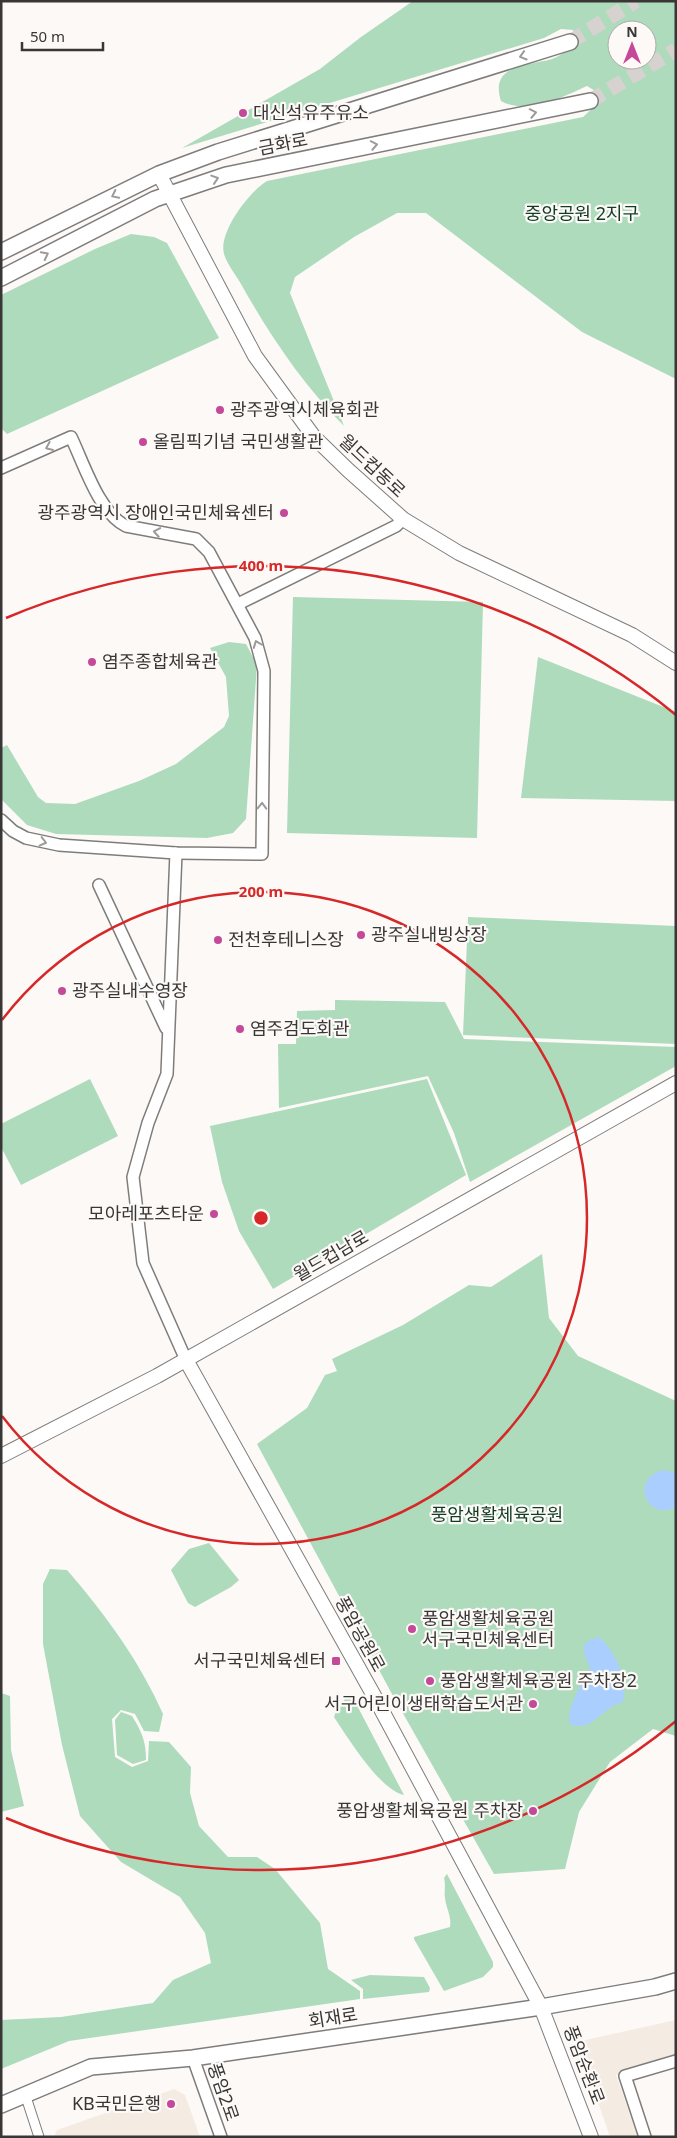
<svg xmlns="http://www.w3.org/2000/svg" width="677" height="2138" viewBox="0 0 677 2138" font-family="'Noto Sans','Noto Sans KR',sans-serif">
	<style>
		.built { fill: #f4ebe3 }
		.green { fill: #addbbc; fill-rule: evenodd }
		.water { fill: #aacefd }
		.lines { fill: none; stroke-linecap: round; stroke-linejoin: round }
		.secondary-tunnel { stroke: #d5d2d0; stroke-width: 15; stroke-dasharray: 15 8; stroke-linecap: butt }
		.pedestrian-casing { stroke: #7f7d7b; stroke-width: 11 }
		.minor-casing { stroke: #7f7d7b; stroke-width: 14 }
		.tertiary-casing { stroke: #7f7d7b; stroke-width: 16 }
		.secondary-casing { stroke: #7f7d7b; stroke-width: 18 }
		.pedestrian { stroke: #fff; stroke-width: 9 }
		.minor { stroke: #fff; stroke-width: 11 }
		.tertiary { stroke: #fff; stroke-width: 14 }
		.secondary { stroke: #fff; stroke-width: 15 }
		.oneway { stroke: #9c9b9a }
		.ring { fill: none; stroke: #d62828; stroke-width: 2.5 }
		.poi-dot { fill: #c54999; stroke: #fcf9f7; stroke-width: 2 }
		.labels { text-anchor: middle; stroke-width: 4.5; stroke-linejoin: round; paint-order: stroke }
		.poi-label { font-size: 18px; fill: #383736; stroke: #fcf9f7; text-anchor: start }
		.street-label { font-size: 18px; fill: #383736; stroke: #fcf9f7 }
		.park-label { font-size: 18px; fill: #123d25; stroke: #fcf9f7 }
		.centre { fill: #d62828; stroke: #fcf9f7; stroke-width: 2.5 }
		.ring-label { font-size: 15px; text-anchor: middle; font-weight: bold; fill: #d62828; stroke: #fcf9f7; stroke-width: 4.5; stroke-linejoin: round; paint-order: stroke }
	</style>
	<rect width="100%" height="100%" fill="#fcf9f7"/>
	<g class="built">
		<path d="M676 2020V2056L616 2075 638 2137H610L579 2047 581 2041Z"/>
		<path d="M174 2089 185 2095 200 2137H54L57 2130Z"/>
	</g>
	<g class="green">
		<path d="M413 1H676V379L582 332 426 213H397L354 237 295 277 290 293 344 426C303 385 269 334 241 284 236 275 227 264 224 254 218 232 250 191 267 181L583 117 598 103 597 92 587 86C562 97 528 116 501 101 489 64 528 66 552 59 560 56 566 51 573 47L576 36 573 30 561 29 544 38 182 148 320 69 361 37ZM617 30H647V60H617Z"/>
		<path d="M131 234 154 237 167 243 219 338 7 434 1 428V295L95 249Z"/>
		<path d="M293 597 483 602 477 838 287 833Z"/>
		<path d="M229 642 246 644 257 665 246 819 233 833 207 838 56 834 27 825 1 799V748L7 745 38 797 46 803 75 804 139 781 176 764 224 727 229 716 226 677 210 648Z"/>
		<path d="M538 657 676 712V801L521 798Z"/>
		<path d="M468 917 676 926V1044L463 1035Z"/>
		<path d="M335 1000 445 1002 464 1039 676 1047V1066L470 1182 454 1133 428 1076 279 1108 278 1044H296L297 1011 335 1010Z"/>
		<path d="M90 1079 118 1136 21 1185 1 1147V1124Z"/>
		<path d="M427 1079 466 1175 273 1289 239 1231 222 1182 210 1126Z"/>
		<path d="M542 1254 549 1318 578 1356 676 1401V1736L653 1729 610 1762 579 1812 565 1869 494 1874 392 1694 257 1444 307 1408 325 1375 337 1371 332 1359 403 1325 469 1285 491 1287Z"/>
		<path d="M209 1543 239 1580 231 1587 195 1607 188 1603 171 1570 189 1549Z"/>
		<path d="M50 1569 67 1570C105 1614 139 1660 163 1714L159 1732 144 1731 135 1714 121 1710 112 1719 115 1757 132 1767 148 1761 149 1741 169 1742 191 1767 190 1793 199 1826 228 1857H257L275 1869 320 1923 328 1969 360 1991V1999L69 2041 1 2069V2020L61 2017 153 2003 173 1980 211 1963 205 1933 180 1897 121 1862 80 1816 62 1745 43 1644V1584Z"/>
		<path d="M1 1693 10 1696 11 1750 24 1806 1 1812Z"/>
		<path d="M349 1694 352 1696 404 1795C380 1790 348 1738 334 1717L337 1709Z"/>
		<path d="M121 1712 132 1716C142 1732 146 1742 146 1760L133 1764 117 1755 115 1720Z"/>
		<path d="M447 1874 493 1962V1967L483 1977 444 1991 414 1939V1937L450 1927C452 1917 446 1908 445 1898 444 1891 446 1886 444 1878Z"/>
		<path d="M370 1975 424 1977 430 1988 429 1992 363 1999V1989L351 1980Z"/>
	</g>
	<g class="water">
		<path d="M663 1470 676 1473V1507C647 1522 629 1479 663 1470Z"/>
		<path d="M599 1637C616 1652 628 1679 623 1702 599 1708 596 1731 571 1725 563 1711 585 1680 590 1667 583 1652 578 1642 599 1637Z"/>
	</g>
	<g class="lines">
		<g class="secondary-tunnel">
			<path d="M570 42 636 1"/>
			<path d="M590 101 676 50"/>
		</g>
		<g class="pedestrian-casing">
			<path id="pedestrian" d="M25 2094 39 2137"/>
		</g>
		<g class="minor-casing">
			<g id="minor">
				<path d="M1 468 71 437C84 464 99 513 126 526L196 539 209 552 255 638 264 671 262 854 176 853 59 845 26 838 13 831 1 820"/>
				<path d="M238 604 396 526 403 519"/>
				<path d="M176 853 167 1074 148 1123 133 1177 143 1263 186 1360"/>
				<path d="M99 885 166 1028"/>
				<path d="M193 2058 221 2137"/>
				<path d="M645 2137 625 2076 676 2061"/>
			</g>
		</g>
		<g class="tertiary-casing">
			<g id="tertiary">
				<path d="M159 174 255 356 314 437 348 470 403 519 459 553 632 635 676 663"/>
				<path d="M186 1360 373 1694 541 2007 591 2137"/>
				<path d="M1 1456 157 1376 676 1083"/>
			</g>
		</g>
		<g class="secondary-casing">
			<g id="secondary">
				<path d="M1 252 159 174 218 152 570 42"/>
				<path d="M1 278 155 199 226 175 590 101"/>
				<path d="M1 2105 91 2067 193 2058 541 2007 655 1987 676 1981"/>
			</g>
		</g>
		<use href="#pedestrian" class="pedestrian"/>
		<use href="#minor" class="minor"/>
		<use href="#tertiary" class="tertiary"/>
		<use href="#secondary" class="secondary"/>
	</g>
	<defs><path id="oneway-chevron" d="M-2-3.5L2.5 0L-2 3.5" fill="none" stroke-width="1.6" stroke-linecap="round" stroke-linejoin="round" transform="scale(1.25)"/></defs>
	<g class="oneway">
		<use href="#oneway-chevron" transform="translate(523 56) rotate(163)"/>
		<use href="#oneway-chevron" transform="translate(533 113) rotate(-11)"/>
		<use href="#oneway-chevron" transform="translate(374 145) rotate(-11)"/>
		<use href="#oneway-chevron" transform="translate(215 179) rotate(-18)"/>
		<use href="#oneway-chevron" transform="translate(115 195) rotate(154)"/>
		<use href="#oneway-chevron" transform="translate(45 255) rotate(-27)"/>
		<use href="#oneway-chevron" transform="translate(49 447) rotate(157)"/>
		<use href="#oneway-chevron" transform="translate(157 532) rotate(-170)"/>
		<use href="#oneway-chevron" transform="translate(257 644) rotate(-111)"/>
		<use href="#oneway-chevron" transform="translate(262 806) rotate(-89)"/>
		<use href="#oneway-chevron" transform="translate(43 842) rotate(14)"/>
	</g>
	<g class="ring">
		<path d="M2 1020A326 326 0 1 1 2 1416"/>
		<path d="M676 1721A652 652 0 0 1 6 1818M6 618A652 652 0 0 1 676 715"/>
	</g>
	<g class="poi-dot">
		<circle cx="243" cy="113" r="5"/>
		<circle cx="220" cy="410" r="5"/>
		<circle cx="143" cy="442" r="5"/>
		<circle cx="284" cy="513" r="5"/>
		<circle cx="92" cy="662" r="5"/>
		<circle cx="361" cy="935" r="5"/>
		<circle cx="218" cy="940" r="5"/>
		<circle cx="62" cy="991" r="5"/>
		<circle cx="240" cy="1029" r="5"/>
		<circle cx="214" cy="1214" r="5"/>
		<circle cx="412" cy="1629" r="5"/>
		<rect x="331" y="1656" width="10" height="10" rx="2.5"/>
		<circle cx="430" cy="1681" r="5"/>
		<circle cx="533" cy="1704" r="5"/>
		<circle cx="533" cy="1811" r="5"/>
		<circle cx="171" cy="2104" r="5"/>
	</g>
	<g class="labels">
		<g class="poi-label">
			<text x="253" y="119">대신석유주유소</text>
			<text x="230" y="416">광주광역시체육회관</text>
			<text x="153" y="448">올림픽기념 국민생활관</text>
			<text x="274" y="519" text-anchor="end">광주광역시 장애인국민체육센터</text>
			<text x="102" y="668">염주종합체육관</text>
			<text x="371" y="941">광주실내빙상장</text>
			<text x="228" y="946">전천후테니스장</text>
			<text x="72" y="997">광주실내수영장</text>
			<text x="250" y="1035">염주검도회관</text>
			<text x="204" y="1220" text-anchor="end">모아레포츠타운</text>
			<text x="422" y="1625">풍암생활체육공원<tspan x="422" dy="21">서구국민체육센터</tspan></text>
			<text x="326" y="1667" text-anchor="end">서구국민체육센터</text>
			<text x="440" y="1687">풍암생활체육공원 주차장2</text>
			<text x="523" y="1710" text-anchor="end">서구어린이생태학습도서관</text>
			<text x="523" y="1817" text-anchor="end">풍암생활체육공원 주차장</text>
			<text x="161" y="2110" text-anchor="end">KB국민은행</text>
		</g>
		<g class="street-label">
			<text transform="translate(283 144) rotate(-11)" y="6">금화로</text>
			<text transform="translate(372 466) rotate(43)" y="6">월드컵동로</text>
			<text transform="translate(331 1256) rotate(-30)" y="6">월드컵남로</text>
			<text transform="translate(360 1634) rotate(61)" y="6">풍암공원로</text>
			<text transform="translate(333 2018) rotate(-9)" y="6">회재로</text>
			<text transform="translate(584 2065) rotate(69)" y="6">풍암순환로</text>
			<text transform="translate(223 2092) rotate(71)" y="6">풍암2로</text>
		</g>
		<g class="park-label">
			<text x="582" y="220">중앙공원 2지구</text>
			<text x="497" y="1521">풍암생활체육공원</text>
		</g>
	</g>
	<circle cx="261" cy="1218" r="8" class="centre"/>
	<g class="ring-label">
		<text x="261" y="571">400 m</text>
		<text x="261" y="897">200 m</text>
	</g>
	<rect width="677" height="2138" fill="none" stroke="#383736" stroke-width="5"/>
	<g transform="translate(632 45)"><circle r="24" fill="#fcf9f7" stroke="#aeabaa"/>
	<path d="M0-4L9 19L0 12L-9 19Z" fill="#c54999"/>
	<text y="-8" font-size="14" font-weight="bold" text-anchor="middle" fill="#383736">N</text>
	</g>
	<path d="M22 42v8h81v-8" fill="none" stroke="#383736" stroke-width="2.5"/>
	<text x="30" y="42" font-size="15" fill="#383736" stroke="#fcf9f7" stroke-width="4" paint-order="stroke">50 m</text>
</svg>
